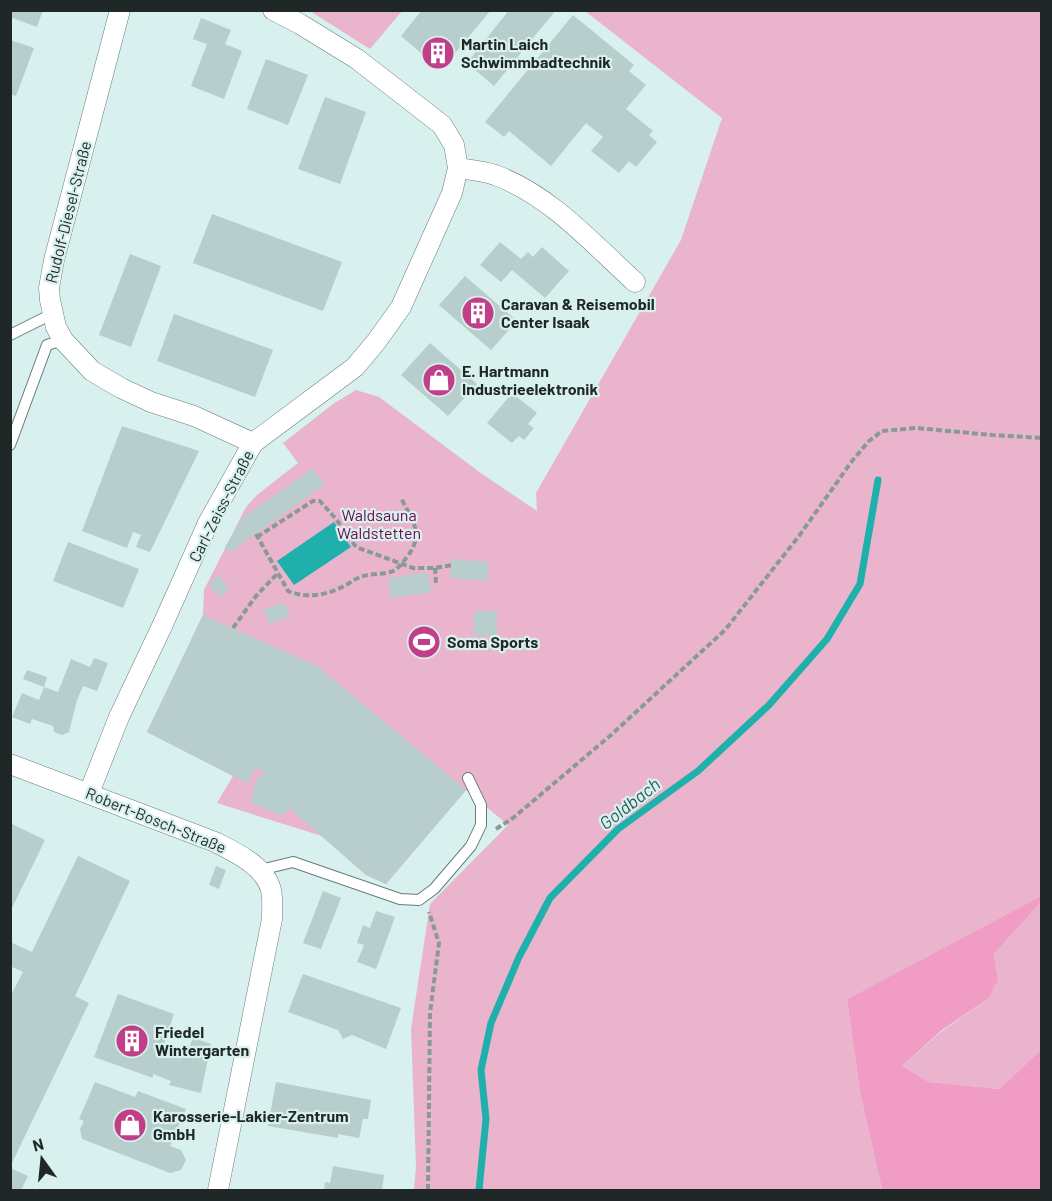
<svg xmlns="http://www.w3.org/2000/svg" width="1052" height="1201" viewBox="0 0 1052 1201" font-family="Barlow,sans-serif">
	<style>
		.green { fill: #e9b4cc }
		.forest { fill: #f19cc5 }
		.water { fill: #1fb0ab }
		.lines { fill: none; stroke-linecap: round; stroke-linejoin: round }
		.stream { stroke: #1fb0ab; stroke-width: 7 }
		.building { fill: #b7cecc }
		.lane-casing { stroke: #687d7b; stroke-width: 12 }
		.street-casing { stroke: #687d7b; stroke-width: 21 }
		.path { stroke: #889a98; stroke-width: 4; stroke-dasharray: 6 3; stroke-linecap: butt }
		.lane { stroke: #fff; stroke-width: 10 }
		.street { stroke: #fff; stroke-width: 20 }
		.labels { text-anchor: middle; stroke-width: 4.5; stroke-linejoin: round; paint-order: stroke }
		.poi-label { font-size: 16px; font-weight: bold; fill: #1f2827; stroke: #d8f0ee; text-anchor: start }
		.street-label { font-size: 16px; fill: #1f2827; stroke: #d8f0ee }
		.park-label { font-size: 16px; fill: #6d0747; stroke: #d8f0ee }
		.water-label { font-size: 18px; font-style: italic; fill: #295f5c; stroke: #d8f0ee }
	</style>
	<rect width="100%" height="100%" fill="#d8f0ee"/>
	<g class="green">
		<path d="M310 11H402L370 49Z"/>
		<path d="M585 11H1041V896L847 999 860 1092 882 1190H414L416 1166 411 1029 430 904 508 825 466 790 386 884 366 875 322 836 217 803 233 776 147 732 203 615 204 590 246 507 257 495 298 463 283 443 333 404 356 390 379 397 482 474 537 511 536 493 681 240 722 118Z"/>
		<path d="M1041 902V1050L1001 1089 929 1082 902 1066 942 1031 989 998 998 980 994 954Z"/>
	</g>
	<path class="forest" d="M1041 896V902L994 954 998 980 989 998 942 1030 902 1066 929 1082 1000 1089 1041 1050V1190H882L860 1092 847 999Z"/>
	<path class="water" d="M334 522 351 547 294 585 277 561Z"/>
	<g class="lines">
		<path class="stream" d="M479 1190 486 1119 481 1070 491 1023 519 957 550 898 618 829 698 771 769 705 827 639 860 584 878 480"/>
	</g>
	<g class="building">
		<path d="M10 10H43L37 27 10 17Z"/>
		<path d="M422 10H491L441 70 401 36Z"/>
		<path d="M509 10H556L494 86 467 63Z"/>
		<path d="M573 15 634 65 629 71 646 85 626 109 653 131 649 135 657 142 636 167 629 161 619 173 591 151 603 137 586 123 551 166 509 131 504 137 485 122Z"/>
		<path d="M201 18 231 30 225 44 242 51 224 99 191 86 207 44 193 39Z"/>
		<path d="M10 40 34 48 16 96 10 94Z"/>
		<path d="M266 59 308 75 288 125 247 109Z"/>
		<path d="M325 97 366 112 340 184 298 169Z"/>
		<path d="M212 214 342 262 323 311 193 263Z"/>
		<path d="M500 242 521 259 528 252 533 257 542 247 569 271 545 298 512 270 501 282 480 265Z"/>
		<path d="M130 254 161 266 131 347 99 335Z"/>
		<path d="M465 276 517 321 491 350 439 305Z"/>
		<path d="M174 314 273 350 255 397 157 361Z"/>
		<path d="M430 343 477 384 448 416 401 375Z"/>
		<path d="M512 393 537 413 528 424 534 428 524 440 519 436 512 443 487 423Z"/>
		<path d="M122 426 199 451 150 552 136 547 141 535 133 532 127 548 82 531Z"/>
		<path d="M312 469 325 484 229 553 225 547 242 518Z"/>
		<path d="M68 542 139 569 123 608 53 581Z"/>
		<path d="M452 559 489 562 487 581 450 578Z"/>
		<path d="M428 572 431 592 391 598 388 578Z"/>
		<path d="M218 575 229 587 221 597 208 585Z"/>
		<path d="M285 603 290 617 269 624 264 609Z"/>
		<rect x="474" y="611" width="23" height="25"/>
		<path d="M203 615 317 666 466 790 386 884 366 875 289 808 283 816 250 802 257 778 266 774 256 768 247 783 147 732Z"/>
		<path d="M94 658 108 663 97 691 83 686 77 700 69 732 62 735 54 732 53 726 32 719 30 724 12 717 22 693 39 700 44 687 58 692 71 659 90 667Z"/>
		<path d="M27 670 47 677 44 687 23 679Z"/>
		<path d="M10 823 45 840 10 912Z"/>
		<path d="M78 856 130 881 75 996 89 1003 10 1167V997L23 972 10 966V942L32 952Z"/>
		<path d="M216 866 226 870 219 889 209 885Z"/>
		<path d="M323 891 341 898 321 949 303 943Z"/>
		<path d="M376 911 395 917 376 969 357 962 364 945 357 943 363 925 370 928Z"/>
		<path d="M303 974 401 1008 386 1049 352 1035 343 1039 338 1030 288 1012Z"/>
		<path d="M118 994 174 1014 164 1044 187 1053 193 1038 211 1044 201 1093 169 1085 171 1081 153 1074V1078L94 1057Z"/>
		<path d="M95 1082 135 1097 138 1091 186 1109 170 1146 181 1150 186 1160 181 1170 170 1173 82 1139 80 1129 84 1121 79 1119Z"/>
		<path d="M276 1082 371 1100 368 1119H363L359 1138 338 1134V1138L268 1126Z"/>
		<path d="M333 1166 384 1175 382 1190H324L325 1182 330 1183Z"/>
		<path d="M10 1168 28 1176 21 1190H10Z"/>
	</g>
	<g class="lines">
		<g class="lane-casing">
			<g id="lane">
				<path d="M10 335 52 314"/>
				<path d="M10 445 47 345 63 340"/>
				<path d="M260 870 293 862 400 899 419 900 434 889 471 846 481 825V805L468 778"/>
			</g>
		</g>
		<g class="street-casing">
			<g id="street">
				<path d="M120 10 54 260 49 288 50 300 56 327 63 340 92 371 121 388 151 402 194 416 253 443"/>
				<path d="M458 168C470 170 483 171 495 175 550 195 592 243 635 282"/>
				<path d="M10 764 215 842C235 852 265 866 271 890 273 899 272 910 272 919L218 1190"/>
				<path d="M89 793 119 717 163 624 208 523 253 443 355 367 376 342 401 307 452 193 458 168 454 145 442 125 357 59 300 24 273 10"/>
			</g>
		</g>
		<g class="path">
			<path d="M256 534 288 591C307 599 328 595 346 585 350 583 353 580 358 578 368 573 379 575 390 572 398 570 402 563 407 557 425 534 412 520 401 498"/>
			<path d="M257 537 313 501H320L336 519 356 547 413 568H435L452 565"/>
			<path d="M435 568 436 584"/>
			<path d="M233 628 256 596 278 573"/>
			<path d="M496 829 513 818 611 735 725 630 799 536 852 461 869 441 882 431 916 428 992 435 1042 438"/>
			<path d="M428 1190 430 1013 439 943 429 912"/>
		</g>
		<use href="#lane" class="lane"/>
		<use href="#street" class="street"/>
	</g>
	<defs>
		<g id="building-disc" transform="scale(1.725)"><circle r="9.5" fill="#c03f88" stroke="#d8f0ee"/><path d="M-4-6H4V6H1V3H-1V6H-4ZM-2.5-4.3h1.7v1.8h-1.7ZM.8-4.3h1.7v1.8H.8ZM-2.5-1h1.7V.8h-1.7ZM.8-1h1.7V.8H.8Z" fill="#fff"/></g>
		<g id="shop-disc" transform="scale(1.725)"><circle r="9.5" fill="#c03f88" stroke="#d8f0ee"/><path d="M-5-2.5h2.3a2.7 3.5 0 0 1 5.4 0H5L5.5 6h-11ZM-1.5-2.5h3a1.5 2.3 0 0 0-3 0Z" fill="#fff"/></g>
		<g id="stadium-disc" transform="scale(1.725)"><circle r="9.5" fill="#c03f88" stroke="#d8f0ee"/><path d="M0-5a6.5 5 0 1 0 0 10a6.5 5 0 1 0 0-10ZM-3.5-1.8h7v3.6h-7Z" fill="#fff"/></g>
	</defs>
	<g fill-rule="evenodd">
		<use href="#building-disc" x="438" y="53"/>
		<use href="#building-disc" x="478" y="313"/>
		<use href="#shop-disc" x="439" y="380"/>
		<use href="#stadium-disc" x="424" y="642"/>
		<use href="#building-disc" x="132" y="1041"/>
		<use href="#shop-disc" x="130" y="1125"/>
	</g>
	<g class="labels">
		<g class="poi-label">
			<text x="461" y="50">Martin Laich<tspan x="461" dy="18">Schwimmbadtechnik</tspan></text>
			<text x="501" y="310">Caravan &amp; Reisemobil<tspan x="501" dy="18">Center Isaak</tspan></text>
			<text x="462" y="377">E. Hartmann<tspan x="462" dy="18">Industrieelektronik</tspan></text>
			<text x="447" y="648">Soma Sports</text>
			<text x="155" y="1038">Friedel<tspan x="155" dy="18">Wintergarten</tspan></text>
			<text x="153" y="1122">Karosserie-Lakier-Zentrum<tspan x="153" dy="18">GmbH</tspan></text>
		</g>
		<g class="street-label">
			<text transform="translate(68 212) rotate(-76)" y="6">Rudolf-Diesel-Straße</text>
			<text transform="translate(221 506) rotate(-63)" y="6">Carl-Zeiss-Straße</text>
			<text transform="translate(156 820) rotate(22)" y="6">Robert-Bosch-Straße</text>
		</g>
		<g class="park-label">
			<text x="379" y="521">Waldsauna<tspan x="379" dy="18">Waldstetten</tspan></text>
		</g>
		<g class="water-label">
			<text transform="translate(630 804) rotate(-38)" y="6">Goldbach</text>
		</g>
	</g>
	<rect width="1052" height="1201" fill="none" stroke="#1f2827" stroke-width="24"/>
	<g transform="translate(42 1159) rotate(345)" stroke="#d8f0ee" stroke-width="4.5" paint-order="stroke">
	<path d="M0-4.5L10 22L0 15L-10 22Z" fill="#1f2827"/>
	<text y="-9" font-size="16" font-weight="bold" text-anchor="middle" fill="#1f2827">N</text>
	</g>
</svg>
